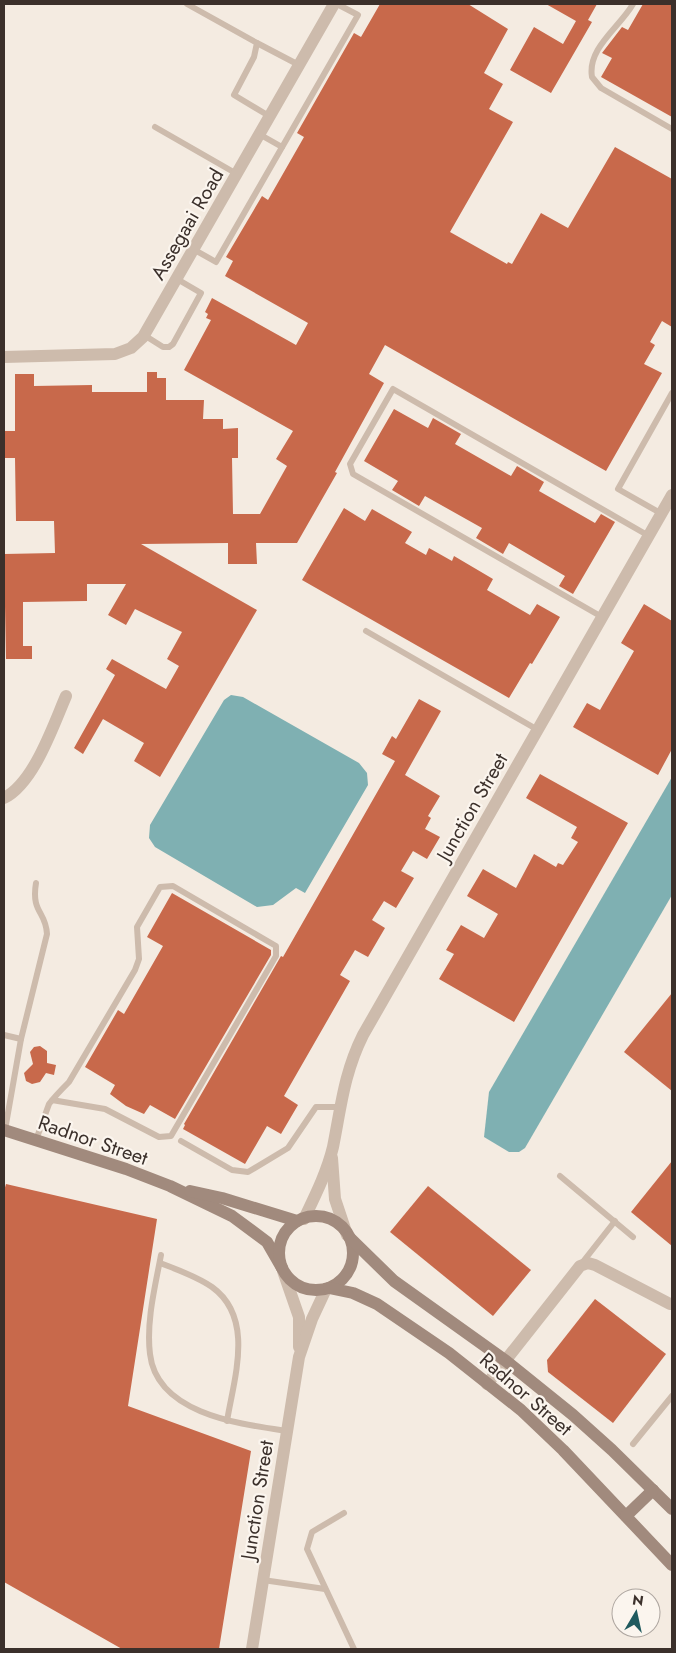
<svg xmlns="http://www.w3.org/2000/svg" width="676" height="1653" viewBox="0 0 676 1653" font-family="Jost,sans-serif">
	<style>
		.water { fill: #7fb0b2 }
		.building { fill: #c8694b }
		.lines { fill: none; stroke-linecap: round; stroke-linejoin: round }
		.lane { stroke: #cdbbac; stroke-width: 6 }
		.street { stroke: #cdbbac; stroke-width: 12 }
		.secondary { stroke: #a18a7d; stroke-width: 12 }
		.labels { text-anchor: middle; stroke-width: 4.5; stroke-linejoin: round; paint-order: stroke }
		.street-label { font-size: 20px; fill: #3b302b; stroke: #fbf5ee }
	</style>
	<rect width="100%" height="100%" fill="#f4ebe1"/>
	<g class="water">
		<path d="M231 695 243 697 359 763 367 773 368 785 305 893 296 888 273 905 257 907 155 847 149 838 150 825 224 700Z"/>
		<path d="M672 777V895L525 1148 519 1152H509L484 1137 489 1092Z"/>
	</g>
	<g class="building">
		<path d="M380 4H468L508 29 484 73 503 84 489 109 513 122 450 232 507 264 508 262 512 264 541 213 568 228 615 147 672 179V327L662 321 650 342 655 345 644 364 662 373 606 471 385 345 369 374 384 383 335 472 337 473 297 543H256L257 564H228V543L141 544 257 610 160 777 134 761 144 743 103 719 83 754 74 748 115 675 106 669 112 659 166 689 179 666 167 659 182 632 135 609 126 625 108 615 126 584H87V601L23 602V646H32V659H6L4 554 55 553 54 521H16L15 458H4V431H15V374H34V386L92 385V392H147V372H157V378H166V400H204L203 419H223V429L238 428V458H232L233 514H260L287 466 276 459 293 431 184 370 211 320 206 318 208 314 205 312 212 298 296 345 308 323 225 276 233 261 226 257 262 196 268 200 304 137 297 133 354 33 361 37Z"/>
		<path d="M546 4H597L588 20 592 22 551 93 510 70 534 27 563 44 576 21Z"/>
		<path d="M643 4H672V117L601 77 612 58 602 53 622 27 628 30Z"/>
		<path d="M394 409 428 428 433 418 461 434 455 444 511 476 517 466 544 482 539 491 595 523 601 514 615 522 573 594 559 586 565 576 509 543 503 554 476 538 482 528 425 496 419 506 392 490 398 481 364 461Z"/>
		<path d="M344 508 365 521 372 509 412 532 405 543 426 555 429 548 452 561 454 556 493 579 487 590 530 615 537 604 560 617 532 664 530 663 509 698 302 580Z"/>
		<path d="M644 604 672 621V749L658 775 573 727 587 703 600 710 634 651 621 643Z"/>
		<path d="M419 699 441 711 405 775 440 796 428 816 431 818 425 829 440 837 427 859 413 851 401 871 414 878 396 908 384 901 372 920 385 928 368 957 355 950 340 975 350 981 284 1096 298 1105 281 1134 267 1126 245 1164 183 1129 185 1125 184 1124 281 956 283 957 395 761 382 754 392 736 396 739Z"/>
		<path d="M540 774 628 823 514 1022 439 979 454 954 446 950 461 925 484 938 498 914 467 896 483 869 516 888 534 854 556 867 558 863 563 865 578 842 571 838 577 827 526 798Z"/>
		<path d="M172 893 271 950V955L175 1119 150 1105 144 1114 126 1106 110 1094 115 1085 85 1067 118 1010 124 1014 163 946 147 937Z"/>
		<path d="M672 993V1091L624 1052Z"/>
		<path d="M40 1046 47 1051V1063L56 1065 54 1075 46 1073 40 1082 32 1084 26 1081 24 1073 33 1064 30 1052 34 1047Z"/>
		<path d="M672 1161V1246L631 1212Z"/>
		<path d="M6 1184 157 1219 128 1406 251 1451 219 1649H122L4 1582V1191Z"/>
		<path d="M428 1186 531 1270 493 1316 390 1232Z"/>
		<path d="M595 1299 666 1354 613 1423 548 1372 547 1360Z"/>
	</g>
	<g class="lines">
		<g class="lane">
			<path d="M187 4 257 43 254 57 234 95 269 116"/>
			<path d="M633 4C620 27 587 48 592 77L601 88 672 129"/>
			<path d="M257 43 299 65"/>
			<path d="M155 127 237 174"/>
			<path d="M259 134 282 147"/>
			<path d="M193 249 216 262 358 15 337 4"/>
			<path d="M144 335 163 347H169L173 344 201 293 177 279"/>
			<path d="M662 514 618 489 672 393"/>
			<path d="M602 617 353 474 350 464 393 389 649 536"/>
			<path d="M366 631 538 730"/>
			<path d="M4 1035 21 1039"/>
			<path d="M5 1130 21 1039 47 934C46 911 31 913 36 883"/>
			<path d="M36 1140 49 1104C55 1096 62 1089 69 1082L135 970 139 959 137 927 160 887 173 886 276 946V956L171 1136 159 1137 105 1109 52 1100"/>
			<path d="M181 1141 232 1170 248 1172 288 1148 316 1107H339"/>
			<path d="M560 1176 633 1237"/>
			<path d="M161 1255C155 1287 146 1322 150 1354 157 1414 240 1424 287 1431"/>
			<path d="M160 1263C178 1270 196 1276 212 1287 255 1318 234 1378 227 1421"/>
			<path d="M582 1263 615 1221"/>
			<path d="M633 1444 672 1396"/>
			<path d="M344 1513 312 1532 307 1549 354 1649"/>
			<path d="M263 1580 325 1589"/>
		</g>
		<g class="street">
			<path d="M4 357 115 354 131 348 143 337 334 4"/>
			<path d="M4 798C34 783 53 726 66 696"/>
			<path d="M332 1158 335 1199 347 1235"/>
			<path d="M304 1219C315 1196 327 1172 333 1147 341 1107 344 1073 363 1035L672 495"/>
			<path d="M283 1271 299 1317V1347"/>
			<path d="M487 1384 580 1266 588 1263 595 1265 670 1304"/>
			<path d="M252 1649 299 1357 312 1319 326 1289"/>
		</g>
		<g class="secondary">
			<path d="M4 1130 126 1169 170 1186 232 1216 267 1242 282 1268"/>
			<path d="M190 1191 222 1198 297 1221"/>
			<circle cx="316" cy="1253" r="37"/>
			<path d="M349 1237 394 1281 506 1361 573 1415 612 1450 672 1509"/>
			<path d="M329 1288 353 1293 377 1304 449 1353 521 1410 563 1450 672 1565"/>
			<path d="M626 1516 653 1490"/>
		</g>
	</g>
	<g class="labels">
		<g class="street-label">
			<text transform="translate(187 224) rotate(-60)" y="7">Assegaai Road</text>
			<text transform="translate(472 807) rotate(-60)" y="7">Junction Street</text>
			<text transform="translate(93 1140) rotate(19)" y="7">Radnor Street</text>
			<text transform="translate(526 1394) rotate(41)" y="7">Radnor Street</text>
			<text transform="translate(257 1500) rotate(-81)" y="7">Junction Street</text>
		</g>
	</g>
	<rect width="676" height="1653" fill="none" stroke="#3b302b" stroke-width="10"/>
	<g transform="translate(636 1613) rotate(9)"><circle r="24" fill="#fbf5ee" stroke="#aea6a0"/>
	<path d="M0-4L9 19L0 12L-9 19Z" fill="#1f5a5e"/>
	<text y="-8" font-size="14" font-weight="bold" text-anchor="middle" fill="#3b302b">N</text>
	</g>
</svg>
